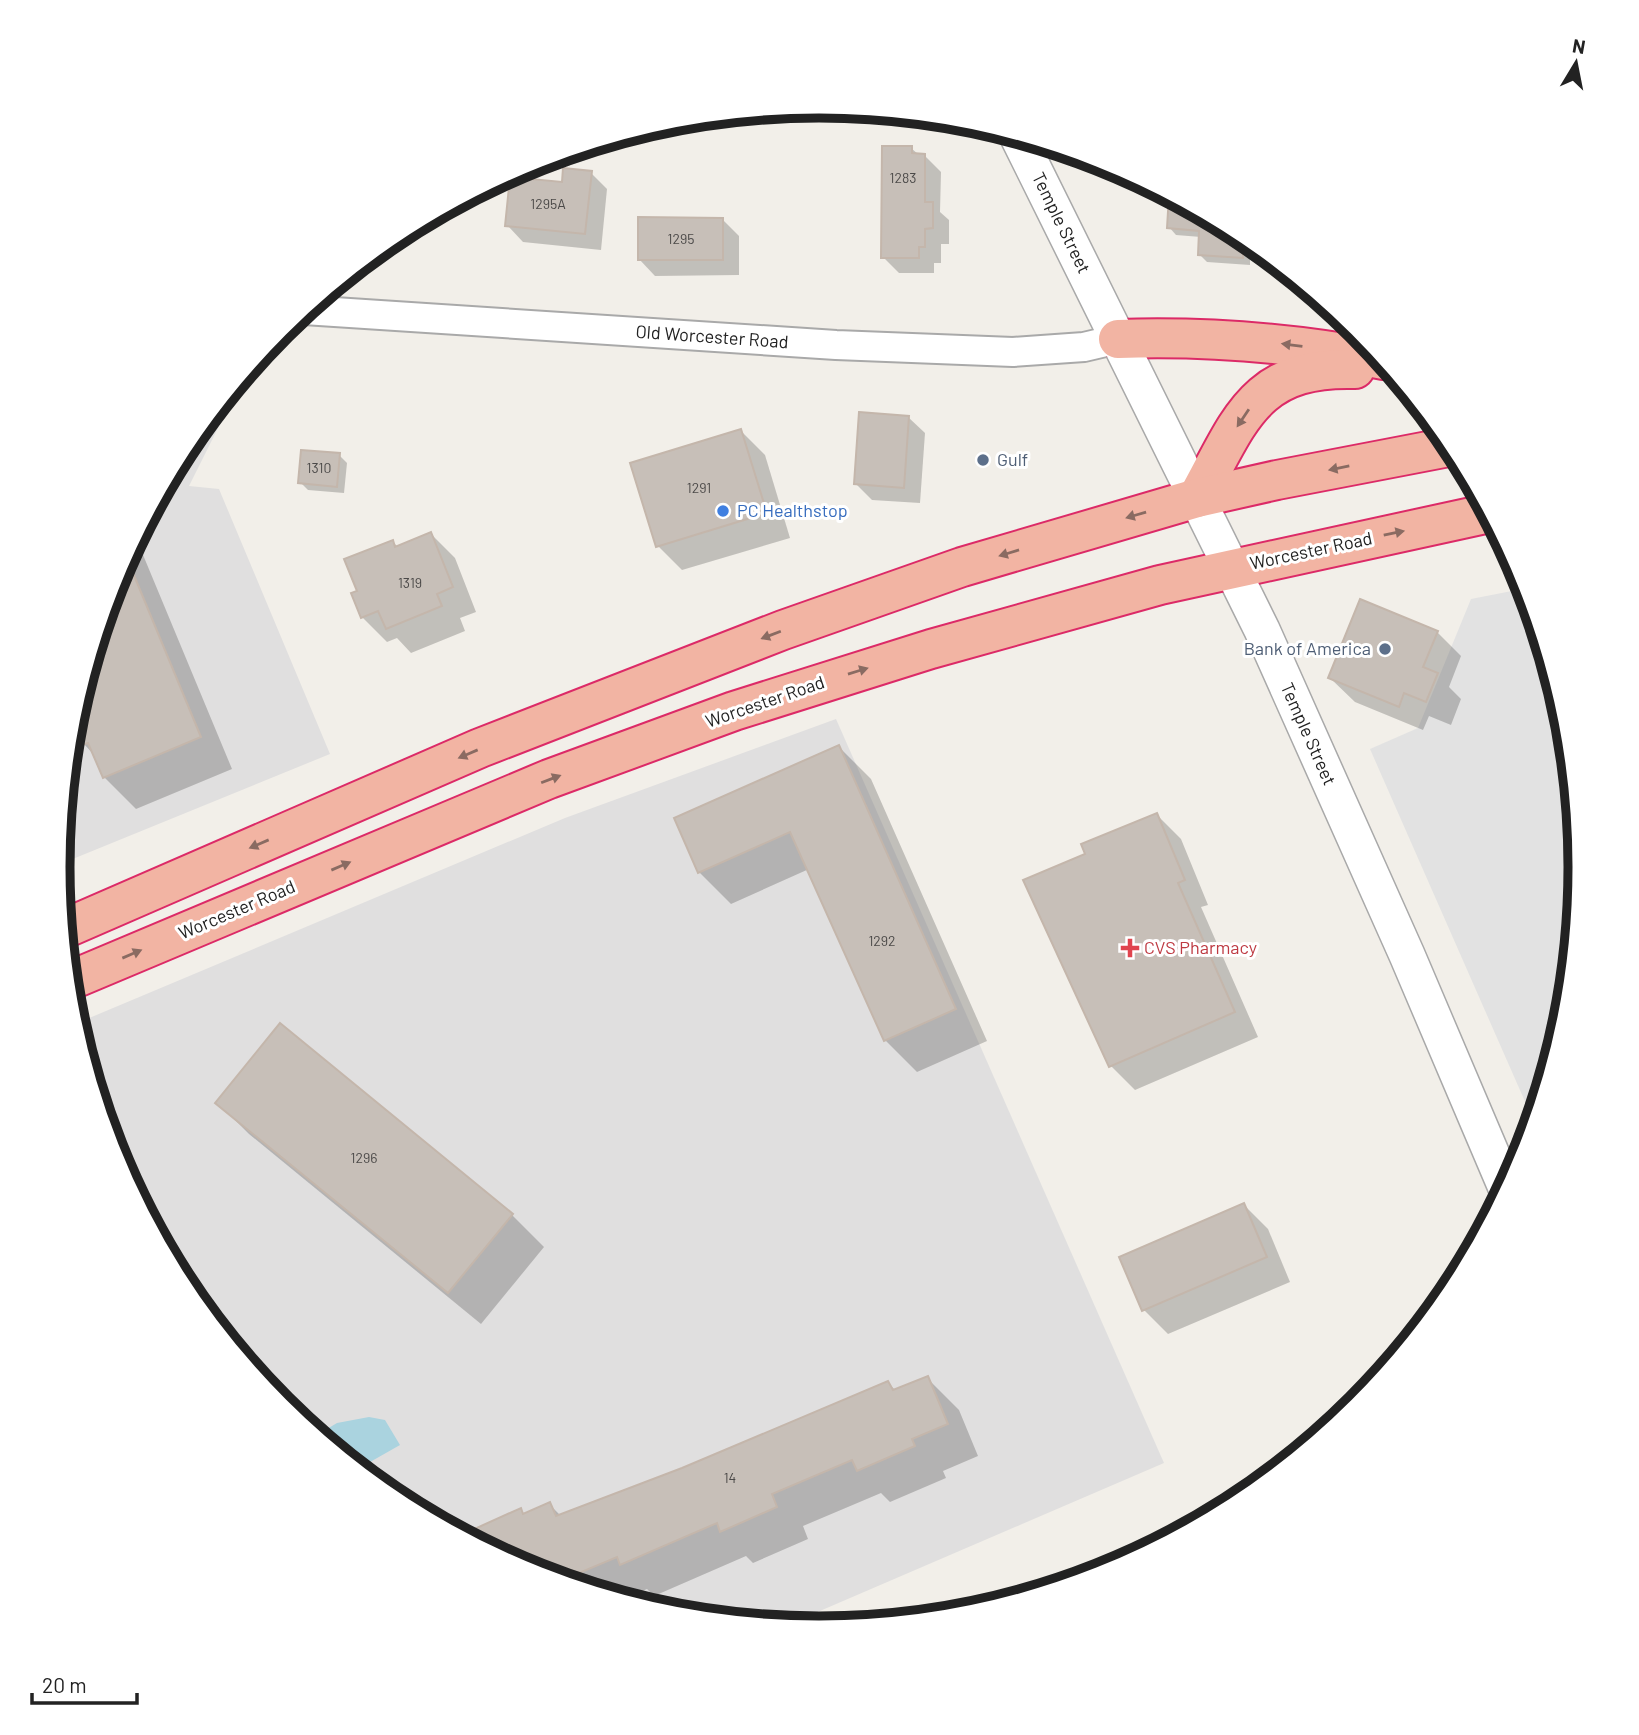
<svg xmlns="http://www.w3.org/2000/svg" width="1639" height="1735" viewBox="0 0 1639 1735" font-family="Barlow,sans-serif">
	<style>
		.residential { fill: #e0dfdf }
		.parking { fill: #e2e2e2 }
		.water { fill: #aad3df }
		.shadow { fill: #0003 }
		.building { fill: #c7bfb8; stroke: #c4b6ab; stroke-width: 2 }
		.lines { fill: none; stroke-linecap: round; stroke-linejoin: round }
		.minor-casing { stroke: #a9a9a9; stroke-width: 32 }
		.tertiary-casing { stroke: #a9a9a9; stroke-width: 38 }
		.trunk-casing { stroke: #dc2a67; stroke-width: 42 }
		.minor { stroke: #fff; stroke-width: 28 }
		.tertiary { stroke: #fff; stroke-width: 35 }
		.trunk { stroke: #f2b4a3; stroke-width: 38 }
		.oneway { fill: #8a6b62 }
		.service-dot { fill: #5c6f8a; stroke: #fff; stroke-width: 2.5 }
		.shop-dot { fill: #3f7fe0; stroke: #fff; stroke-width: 2.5 }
		.health-dot { fill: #e0444e; stroke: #fff; stroke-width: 2.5 }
		.labels { text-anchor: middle; stroke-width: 6; stroke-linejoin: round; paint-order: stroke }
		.number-label { font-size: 14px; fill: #4b4948 }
		.street-label { font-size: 18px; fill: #222; stroke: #fff }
		.service-label { font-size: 18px; fill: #4e5e75; stroke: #fff; text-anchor: start }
		.shop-label { font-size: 18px; fill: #366cbe; stroke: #fff; text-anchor: start }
		.health-label { font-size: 18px; fill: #be3a42; stroke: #fff; text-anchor: start }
		.rim { fill: none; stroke: #222; stroke-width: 9 }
	</style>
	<rect width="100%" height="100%" fill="#f2efe9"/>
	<g class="residential">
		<path d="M247 370 189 486 219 489 330 754 58 865 72 718 116 576 186 444Z"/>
		<path d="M836 719 1164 1463 785 1626 670 1615 528 1571 396 1501 281 1406 186 1290 116 1159 75 1024 565 818Z"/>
	</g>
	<path class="parking" d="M1527 588 1567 719 1581 868 1567 1017 1534 1122 1370 749 1418 728 1471 599Z"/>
	<path class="water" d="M369 1417 385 1420 400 1445 363 1466 361 1472 317 1435 337 1423Z"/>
	<g class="shadow">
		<path d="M911 148 919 155H924L941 172 940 212 949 220V244H941V263H934V273H899L883 257Z"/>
		<path d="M591 173 607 189 601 250 523 242 507 225 564 184Z"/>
		<path d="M1171 196 1243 234 1273 259 1250 257V265L1207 262 1199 254 1201 237 1176 235 1169 227Z"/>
		<path d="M723 220 739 236V275L655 276 639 259Z"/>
		<path d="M908 417 925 433 920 503 872 500 856 484Z"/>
		<path d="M741 431 765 455 790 538 682 570 658 546Z"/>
		<path d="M339 455 347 463 344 493 308 490 300 482Z"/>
		<path d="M431 534 455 558 476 612 460 618 465 631 411 653 397 638 387 642 363 618 353 594 359 592 393 542 398 547Z"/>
		<path d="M136 538 232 769 136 809 104 777 95 756 84 744 73 718 116 576Z"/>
		<path d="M1437 632 1461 656 1449 687 1461 699 1451 725 1429 716 1423 730 1355 702 1330 678Z"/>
		<path d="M839 747 871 779 987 1041 917 1072 885 1040 809 869 731 904 699 872Z"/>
		<path d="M1157 815 1181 839 1208 905 1201 907 1258 1037 1135 1090 1111 1066Z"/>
		<path d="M217 1102 512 1215 544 1247 481 1324 249 1134Z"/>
		<path d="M1244 1205 1268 1229 1290 1282 1168 1334 1144 1310Z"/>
		<path d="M927 1378 959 1410 978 1456 943 1471 946 1478 890 1502 881 1493 803 1526 808 1539 753 1563 746 1556 654 1596 647 1589 622 1600 528 1571 458 1534 460 1532 464 1536 520 1510 525 1515 549 1504 561 1516 683 1470 888 1383 896 1391Z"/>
		<path d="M1180 1530 1183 1533 1115 1569 1110 1558Z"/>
		<path d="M1041 1587 1045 1591 966 1615 1003 1602 1000 1596 1023 1588 1027 1592Z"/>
	</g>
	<g class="building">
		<path d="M882 146H912V153L925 154V202H933V228L925 229V247H919V258H881Z"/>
		<path d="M563 168 592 171 585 234 505 226 510 177 562 182Z"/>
		<path d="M1169 195 1244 235 1243 258 1198 255 1199 231 1167 228Z"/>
		<path d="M638 217 723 218V260H638Z"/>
		<path d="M859 412 909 416 904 488 854 484Z"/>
		<path d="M741 429 767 513 656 547 630 463Z"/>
		<path d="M301 450 340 453 337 487 298 483Z"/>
		<path d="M431 532 453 587 437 594 442 606 386 629 378 611 361 618 351 593 357 591 344 559 393 540 395 547Z"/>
		<path d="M126 556 201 737 103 778 88 743 82 745 72 718 116 576Z"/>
		<path d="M1360 599 1438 631 1423 667 1438 673 1426 702 1404 693 1399 707 1328 678Z"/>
		<path d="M839 745 956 1009 884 1041 790 832 698 873 674 818Z"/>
		<path d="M1157 813 1185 880 1178 883 1235 1012 1109 1067 1023 880 1085 854 1081 844Z"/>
		<path d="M280 1023 513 1214 448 1293 215 1103Z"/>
		<path d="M1244 1203 1267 1257 1142 1311 1119 1257Z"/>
		<path d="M928 1376 948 1424 912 1439 915 1446 857 1471 852 1460 772 1494 777 1507 720 1532 717 1523 620 1565 617 1557 560 1581 528 1571 461 1535 521 1508 523 1514 550 1502 556 1516 682 1468 888 1381 893 1390Z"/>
	</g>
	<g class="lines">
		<g class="minor-casing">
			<path id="minor" d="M304 310 836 345 1013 352 1084 347 1118 339"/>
		</g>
		<g class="tertiary-casing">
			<path id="tertiary" d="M1017 135 1262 630 1407 955 1507 1190"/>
		</g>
		<g class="trunk-casing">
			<g id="trunk">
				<path d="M1118 339C1208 336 1295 343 1384 360"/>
				<path d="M1197 498C1240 421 1253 366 1355 369"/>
				<path d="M64 929 480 748 783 630 962 567 1197 498 1277 480 1454 446"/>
				<path d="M69 981 549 779 734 711 931 649 1160 585 1490 513"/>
			</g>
		</g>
		<use href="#minor" class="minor"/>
		<use href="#tertiary" class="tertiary"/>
		<use href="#trunk" class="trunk"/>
	</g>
	<defs><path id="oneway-solid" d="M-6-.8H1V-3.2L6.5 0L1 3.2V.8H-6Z" transform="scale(1.75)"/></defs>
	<g class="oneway">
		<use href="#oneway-solid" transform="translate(1292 345) rotate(-173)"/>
		<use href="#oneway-solid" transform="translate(1243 418) rotate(124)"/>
		<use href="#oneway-solid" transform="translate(1339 468) rotate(169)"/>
		<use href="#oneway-solid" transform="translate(1136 515) rotate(164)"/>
		<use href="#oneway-solid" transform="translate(1394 533) rotate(-12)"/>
		<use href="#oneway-solid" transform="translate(1009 553) rotate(163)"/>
		<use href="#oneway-solid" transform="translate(771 635) rotate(159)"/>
		<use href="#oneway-solid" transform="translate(858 671) rotate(-17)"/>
		<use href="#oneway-solid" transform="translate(468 754) rotate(157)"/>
		<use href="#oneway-solid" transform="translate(551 779) rotate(-21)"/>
		<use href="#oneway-solid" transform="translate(259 844) rotate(157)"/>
		<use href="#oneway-solid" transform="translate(341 866) rotate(-23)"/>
		<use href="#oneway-solid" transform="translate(132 954) rotate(-23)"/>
	</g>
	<g class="service-dot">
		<circle cx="983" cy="460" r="7"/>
		<circle cx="1385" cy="649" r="7"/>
	</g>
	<circle class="shop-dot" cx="723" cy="511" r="7"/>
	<path class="health-dot" d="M1126.5 937.5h7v7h7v7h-7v7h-7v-7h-7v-7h7z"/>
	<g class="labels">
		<g class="number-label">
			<text x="903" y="183">1283</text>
			<text x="548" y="209">1295A</text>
			<text x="681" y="244">1295</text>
			<text x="319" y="473">1310</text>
			<text x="699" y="493">1291</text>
			<text x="410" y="588">1319</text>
			<text x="882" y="946">1292</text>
			<text x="364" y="1163">1296</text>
			<text x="730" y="1483">14</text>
		</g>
		<g class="street-label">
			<text transform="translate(1061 223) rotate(64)" y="6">Temple Street</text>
			<text transform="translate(712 337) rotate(4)" y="6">Old Worcester Road</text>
			<text transform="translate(1311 551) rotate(-12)" y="6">Worcester Road</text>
			<text transform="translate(765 702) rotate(-19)" y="6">Worcester Road</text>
			<text transform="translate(1308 734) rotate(66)" y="6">Temple Street</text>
			<text transform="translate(237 910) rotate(-23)" y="6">Worcester Road</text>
		</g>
		<g class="service-label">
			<text x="997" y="466">Gulf</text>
			<text x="1371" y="655" text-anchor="end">Bank of America</text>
		</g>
		<g class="shop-label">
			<text x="737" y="517">PC Healthstop</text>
		</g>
		<g class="health-label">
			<text x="1144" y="954">CVS Pharmacy</text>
		</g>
	</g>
	<path d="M0 0H1639V1735H0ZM70 867a749 749 0 1 1 1498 0a749 749 0 1 1-1498 0Z" fill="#fff" fill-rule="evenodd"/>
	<path class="rim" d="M70 867a749 749 0 1 1 1498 0a749 749 0 1 1-1498 0Z"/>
	<g transform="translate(1576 63) rotate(10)" stroke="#ffffff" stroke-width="5" paint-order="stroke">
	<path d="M0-5L12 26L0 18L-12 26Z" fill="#222222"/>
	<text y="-10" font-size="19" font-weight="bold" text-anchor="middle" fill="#222222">N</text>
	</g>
	<path d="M32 1693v10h105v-10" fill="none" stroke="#222222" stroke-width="3.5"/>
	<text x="42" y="1693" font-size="21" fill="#222222" stroke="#ffffff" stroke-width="5" paint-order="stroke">20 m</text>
</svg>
